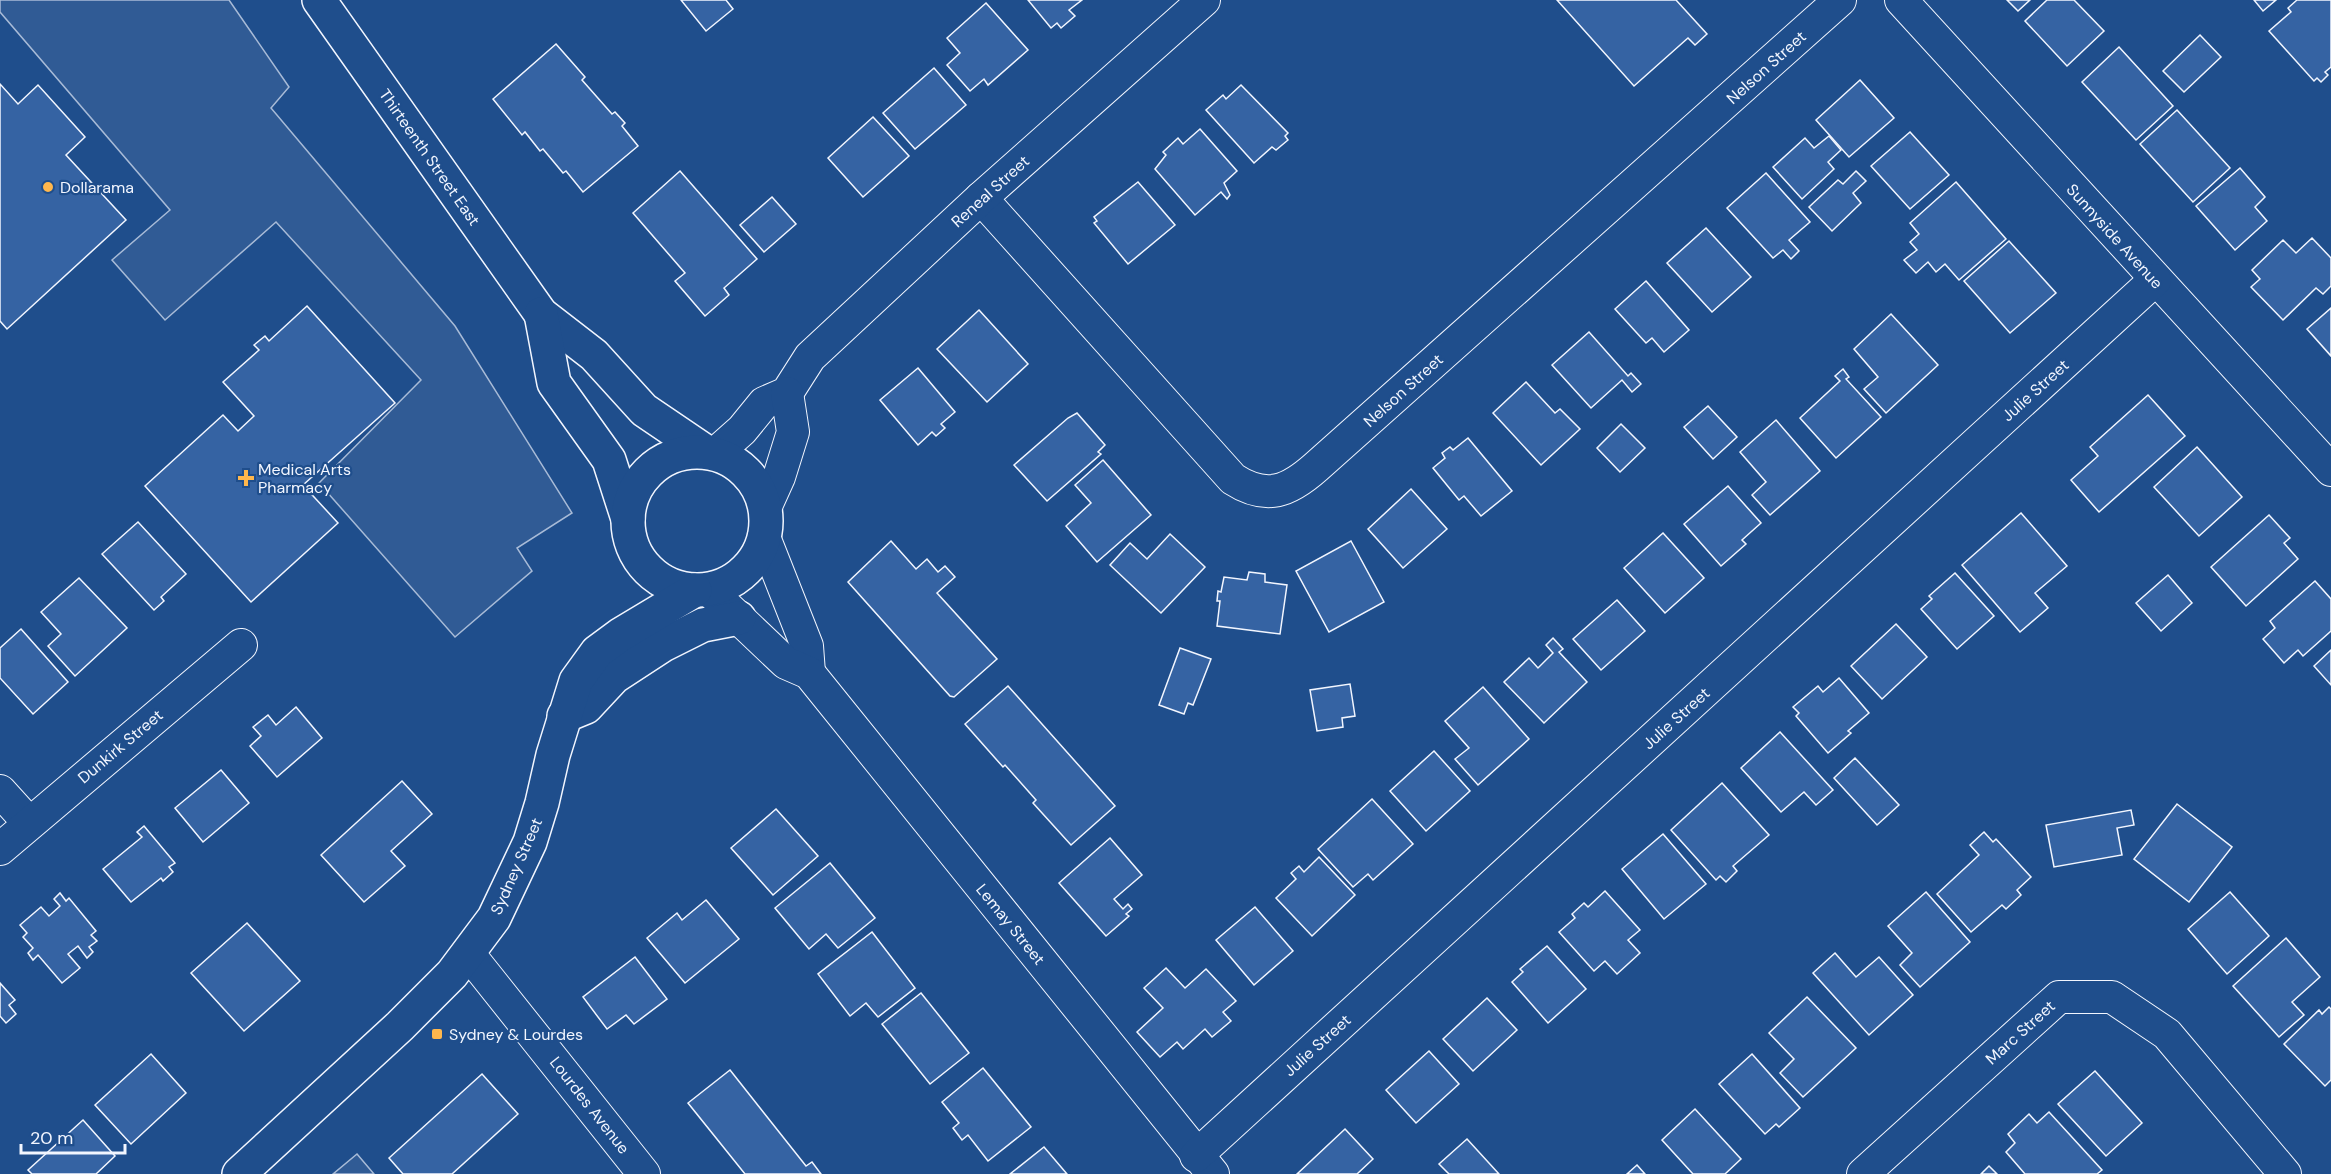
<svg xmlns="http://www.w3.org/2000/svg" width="2331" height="1174" viewBox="0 0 2331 1174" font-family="'DM Sans',sans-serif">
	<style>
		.built { fill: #305b95; stroke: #a8bbd7; stroke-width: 1.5 }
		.building { fill: #3563a3; stroke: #f2f6ff; stroke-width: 1.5 }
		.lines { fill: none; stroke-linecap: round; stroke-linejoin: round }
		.minor-casing { stroke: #f2f6ff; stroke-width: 34 }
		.tertiary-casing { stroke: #f2f6ff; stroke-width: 36 }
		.minor { stroke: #1f4e8c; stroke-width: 32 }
		.tertiary { stroke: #1f4e8c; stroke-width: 33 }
		.poi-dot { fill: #ffb74d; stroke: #1f4e8c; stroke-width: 2 }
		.labels { text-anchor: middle; stroke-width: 4.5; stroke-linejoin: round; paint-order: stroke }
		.street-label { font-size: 16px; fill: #f2f6ff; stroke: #1f4e8c }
		.poi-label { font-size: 16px; fill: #f2f6ff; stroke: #1f4e8c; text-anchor: start }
	</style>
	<rect width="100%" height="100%" fill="#1f4e8c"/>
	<g class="built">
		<path d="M0 0H229L289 87 271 108 455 326 572 513 517 548 532 571 455 637 319 483 421 380 276 222 165 320 112 260 170 210 0 12Z"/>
		<path d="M357 1154 374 1174H333Z"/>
	</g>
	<g class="building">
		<path d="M681 0H726L733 9 706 31Z"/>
		<path d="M1028 0H1082L1069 10 1075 16 1061 28 1057 23 1051 28Z"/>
		<path d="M1557 0H1676L1707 34 1695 45 1688 38 1634 86Z"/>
		<path d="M2007 0H2030L2018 11Z"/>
		<path d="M2047 0H2074L2104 31 2067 66 2025 21Z"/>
		<path d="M2254 0H2276L2263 11Z"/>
		<path d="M2297 0H2331V67L2325 72 2328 75 2321 82 2317 78 2314 81 2269 31 2291 12 2288 8Z"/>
		<path d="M986 3 1028 50 988 85 984 79 970 91 947 65 960 53 947 38Z"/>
		<path d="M2200 35 2221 57 2184 92 2163 71Z"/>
		<path d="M556 44 585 77 582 80 612 114 615 112 625 123 622 126 638 146 583 192 566 171 563 173 543 149 540 151 525 132 522 135 493 99Z"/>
		<path d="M2119 47 2173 106 2136 140 2082 82Z"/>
		<path d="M934 68 966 105 915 149 883 113Z"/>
		<path d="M1860 80 1894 118 1849 157 1816 120Z"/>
		<path d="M0 84 18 104 38 85 85 137 66 155 126 220 7 329 0 321Z"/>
		<path d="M1241 85 1288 133 1285 136 1288 140 1276 150 1272 147 1254 163 1206 110 1223 95 1226 99Z"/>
		<path d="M2177 110 2230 168 2193 202 2140 144Z"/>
		<path d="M873 117 909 156 863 197 828 158Z"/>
		<path d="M1200 129 1237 171 1224 183 1230 195 1227 199 1221 192 1195 215 1155 169 1166 155 1163 152 1178 138 1183 144Z"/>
		<path d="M1910 132 1949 175 1910 209 1871 166Z"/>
		<path d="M1829 136 1841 150 1828 162 1834 169 1802 199 1773 167 1805 138 1814 148Z"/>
		<path d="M2240 168 2265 197 2255 207 2267 221 2235 250 2196 206Z"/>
		<path d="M680 171 757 259 724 288 729 295 705 316 675 281 685 273 633 213Z"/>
		<path d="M1856 171 1866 181 1853 193 1861 203 1832 231 1809 207 1838 180 1843 184Z"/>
		<path d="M1766 173 1810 222 1789 240 1799 251 1791 259 1783 250 1773 258 1727 208Z"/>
		<path d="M1138 182 1175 225 1128 264 1094 223 1097 221 1094 217Z"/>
		<path d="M1956 182 2006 239 1959 280 1945 264 1936 272 1928 262 1916 273 1904 260 1917 250 1910 242 1919 234 1910 223Z"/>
		<path d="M772 197 796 224 764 252 740 225Z"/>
		<path d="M1706 228 1751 277 1712 312 1667 263Z"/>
		<path d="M2312 238 2331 258V286L2323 294 2316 288 2283 320 2251 287 2260 279 2252 270 2283 240 2296 253Z"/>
		<path d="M2009 241 2056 293 2010 333 1964 281Z"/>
		<path d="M1646 281 1689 330 1664 352 1652 338 1646 343 1615 309Z"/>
		<path d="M307 306 395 403 303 485 338 523 251 602 145 486 223 415 238 431 254 416 223 382 259 350 254 345 265 336 269 341Z"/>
		<path d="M2331 308V356L2307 329Z"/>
		<path d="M979 310 1028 364 987 402 937 349Z"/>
		<path d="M1891 314 1938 365 1886 413 1864 389 1878 377 1854 349Z"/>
		<path d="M1589 332 1628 376 1631 373 1641 384 1632 392 1622 380 1591 408 1552 365Z"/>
		<path d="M918 368 955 412 941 424 945 428 936 436 932 432 918 445 880 400Z"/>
		<path d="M1843 369 1849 377 1846 379 1881 417 1836 458 1800 418 1840 381 1835 376Z"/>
		<path d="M1526 382 1555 413 1560 409 1580 429 1541 465 1493 413Z"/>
		<path d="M2148 395 2185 436 2099 512 2071 480 2098 456 2090 447Z"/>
		<path d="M1708 406 1737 437 1713 459 1684 427Z"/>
		<path d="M1077 413 1105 445 1098 452 1101 454 1047 501 1014 465 1068 418Z"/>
		<path d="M1776 420 1820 471 1770 515 1752 495 1766 482 1740 452Z"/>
		<path d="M1621 424 1645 448 1620 472 1597 448Z"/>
		<path d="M1468 438 1512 491 1481 516 1464 496 1459 500 1433 468 1445 458 1442 453 1450 447 1453 450Z"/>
		<path d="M2197 447 2242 497 2199 536 2154 487Z"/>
		<path d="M1103 460 1151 515 1097 562 1066 526 1091 503 1075 485Z"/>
		<path d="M1728 486 1761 523 1742 540 1746 544 1721 566 1684 524Z"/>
		<path d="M1411 489 1447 529 1403 568 1368 529Z"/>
		<path d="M2021 513 2067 566 2035 593 2048 608 2020 632 1962 565Z"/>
		<path d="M2269 515 2290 538 2284 543 2298 559 2246 606 2211 567Z"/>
		<path d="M138 522 186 574 161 597 164 601 154 610 102 554Z"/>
		<path d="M1663 533 1704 578 1665 613 1624 568Z"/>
		<path d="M1170 534 1205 567 1161 613 1110 565 1130 543 1147 559Z"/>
		<path d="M891 541 916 569 927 559 938 572 945 566 955 577 937 593 997 659 954 697 950 696 848 582Z"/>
		<path d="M1351 541 1384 602 1329 632 1296 571Z"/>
		<path d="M1249 572 1265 574V582L1287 585 1280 634 1217 626 1220 601H1217L1218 591 1221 592 1224 577 1247 580Z"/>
		<path d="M1955 573 1994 616 1957 649 1921 609 1932 599 1929 596Z"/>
		<path d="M2168 575 2192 603 2161 631 2136 603Z"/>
		<path d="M79 578 127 628 75 676 48 646 61 634 41 612Z"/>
		<path d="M2315 581 2331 599V631L2303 656 2298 650 2284 663 2263 639 2275 628 2270 621Z"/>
		<path d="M1617 600 1645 631 1601 670 1573 639Z"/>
		<path d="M1896 624 1927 657 1882 699 1851 666Z"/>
		<path d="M21 629 68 682 33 714 0 678V648Z"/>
		<path d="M1553 638 1563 649 1559 652 1587 682 1544 723 1504 682 1529 658 1538 668 1553 653 1546 645Z"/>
		<path d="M1180 648 1211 659 1193 705 1188 703 1184 714 1159 705Z"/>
		<path d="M2331 650V685L2314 666Z"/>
		<path d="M1839 678 1869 713 1848 731 1851 733 1828 753 1796 716 1799 713 1793 707 1818 686 1823 692Z"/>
		<path d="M1350 684 1355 716 1342 718 1343 727 1317 731 1310 690Z"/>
		<path d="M1008 686 1115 806 1071 845 1033 803 1036 800 1005 765 1003 767 965 724Z"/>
		<path d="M1483 687 1529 739 1478 785 1455 759 1469 748 1445 721Z"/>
		<path d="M296 707 322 738 277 777 250 746 261 736 253 727 268 715 276 725Z"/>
		<path d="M1780 732 1833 790 1816 805 1804 792 1781 812 1741 768Z"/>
		<path d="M1434 751 1470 791 1426 831 1390 791Z"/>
		<path d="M1855 758 1899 805 1877 825 1834 778Z"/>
		<path d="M221 770 249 803 203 842 175 808Z"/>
		<path d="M402 781 432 814 391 851 405 866 364 902 321 855Z"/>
		<path d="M1722 783 1769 835 1733 866 1737 871 1726 882 1720 876 1716 880 1671 830Z"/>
		<path d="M1372 799 1413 844 1373 880 1368 874 1353 887 1318 849Z"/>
		<path d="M2177 804 2232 847 2189 902 2134 859Z"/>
		<path d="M776 809 818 856 773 895 731 848Z"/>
		<path d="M2131 810 2134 825 2117 828 2122 855 2054 867 2046 825Z"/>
		<path d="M144 826 175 863 169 867 173 872 163 881 161 878 131 902 103 869 142 837 137 832Z"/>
		<path d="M1984 832 1993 842 1996 839 2031 877 2017 890 2021 895 2006 909 2002 905 1971 932 1937 894 1979 855 1970 845Z"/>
		<path d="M1663 834 1706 884 1664 919 1622 869Z"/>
		<path d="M1110 838 1142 875 1114 899 1123 909 1128 904 1132 909 1126 914 1129 916 1106 936 1059 883Z"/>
		<path d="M1319 857 1355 895 1312 936 1276 898 1296 879 1291 873 1299 866 1304 872Z"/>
		<path d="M830 863 875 918 838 948 826 934 809 949 775 908Z"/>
		<path d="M1605 891 1640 930 1628 940 1640 953 1617 974 1605 961 1594 971 1559 932 1575 918 1572 914 1584 903 1588 907Z"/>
		<path d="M1926 892 1970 942 1920 987 1900 965 1912 953 1888 926Z"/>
		<path d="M2230 892 2269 936 2227 974 2188 929Z"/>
		<path d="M60 893 66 901 69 898 96 931 91 935 97 941 89 947 93 952 87 958 78 946 68 954 80 968 62 983 38 955 33 960 28 953 33 948 23 937 27 933 20 925 41 907 49 916 60 906 54 899Z"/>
		<path d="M706 900 739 939 685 983 647 938 677 913 682 920Z"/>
		<path d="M1255 907 1293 951 1254 985 1216 940Z"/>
		<path d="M247 923 300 981 244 1031 191 973Z"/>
		<path d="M872 932 915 988 878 1017 866 1003 850 1016 818 974Z"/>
		<path d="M2286 938 2320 977 2292 1002 2304 1015 2279 1037 2233 986Z"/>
		<path d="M1547 946 1586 989 1548 1023 1512 982 1523 972 1520 969Z"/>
		<path d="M1835 953 1856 977 1879 957 1913 995 1869 1035 1813 973Z"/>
		<path d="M635 957 667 999 634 1024 626 1015 607 1029 583 997Z"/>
		<path d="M1166 968 1185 988 1206 969 1236 1001 1223 1012 1231 1021 1212 1037 1205 1029 1183 1049 1177 1042 1160 1057 1137 1032 1163 1008 1144 988Z"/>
		<path d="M0 983 15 1000 9 1005 16 1014 6 1023 0 1016Z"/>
		<path d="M921 993 969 1053 930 1084 882 1024Z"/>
		<path d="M1807 997 1856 1048 1803 1097 1780 1073 1794 1059 1769 1033Z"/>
		<path d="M1487 998 1517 1030 1473 1071 1443 1039Z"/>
		<path d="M2329 1007 2331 1009V1080L2325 1086 2284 1044 2319 1010 2322 1014Z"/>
		<path d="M1429 1051 1459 1084 1416 1123 1386 1090Z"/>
		<path d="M151 1054 186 1093 131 1144 95 1105Z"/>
		<path d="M1752 1054 1800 1108 1779 1127 1776 1124 1765 1134 1719 1084Z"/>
		<path d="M983 1068 1031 1127 988 1161 968 1135 962 1140 953 1128 959 1123 942 1102Z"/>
		<path d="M730 1070 806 1166 812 1162 821 1174H745L688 1103Z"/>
		<path d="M2095 1071 2142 1123 2106 1156 2058 1104Z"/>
		<path d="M482 1074 518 1114 452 1174H403L389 1158Z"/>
		<path d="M1695 1109 1741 1159 1725 1174H1693L1662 1140Z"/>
		<path d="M2049 1112 2102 1170 2097 1174H2025L2006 1152 2015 1143 2008 1134 2029 1114 2037 1123Z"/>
		<path d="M83 1120 115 1156 96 1174H32L28 1170Z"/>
		<path d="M1345 1129 1373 1159 1357 1174H1297Z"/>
		<path d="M1467 1139 1499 1174H1449L1439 1164Z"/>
		<path d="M1044 1147 1067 1174H1010Z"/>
		<path d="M1637 1165 1645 1174H1627Z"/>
		<path d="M1989 1166 1997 1174H1981Z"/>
	</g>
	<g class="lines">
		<g class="minor-casing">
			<g id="minor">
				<path d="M1901 0 2331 470"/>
				<path d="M981 198 1233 479C1267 501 1289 491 1316 467L1840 0"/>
				<path d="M715 454 742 430 764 403 787 393 810 357 981 198 1204 0"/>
				<path d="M765 508 779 477 793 432 787 393"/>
				<path d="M764 537 807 646 809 673"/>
				<path d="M708 589 786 663 809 673 1213 1174"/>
				<path d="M0 791 29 823"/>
				<path d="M0 849 241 645"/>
				<path d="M468 953 644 1174"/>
				<path d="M1196 1156 2155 280"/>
				<path d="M1863 1174 2059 997H2112L2167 1034 2285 1174"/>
			</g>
		</g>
		<g class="tertiary-casing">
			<g id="tertiary">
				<path d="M319 0 541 314 594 355 644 410 706 452"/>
				<path d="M541 314 554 383 609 460 628 519"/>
				<circle cx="697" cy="521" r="69"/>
				<path d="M564 716 586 707 614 677 663 645 703 625 739 618"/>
				<path d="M239 1174 400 1026 452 974 494 918 530 842 542 803 553 755 576 681 597 652 620 635 695 590"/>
			</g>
		</g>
		<use href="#minor" class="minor"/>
		<use href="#tertiary" class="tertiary"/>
	</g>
	<g class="poi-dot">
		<circle cx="48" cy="187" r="6"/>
		<path d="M243 469h6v6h6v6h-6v6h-6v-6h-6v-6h6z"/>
		<rect x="431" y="1028" width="12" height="12" rx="3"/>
	</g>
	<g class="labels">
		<g class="street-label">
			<text transform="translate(1766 67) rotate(-42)" y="6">Nelson Street</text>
			<text transform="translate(430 157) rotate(55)" y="6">Thirteenth Street East</text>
			<text transform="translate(990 191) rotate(-42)" y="6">Reneal Street</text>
			<text transform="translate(2115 236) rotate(48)" y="6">Sunnyside Avenue</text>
			<text transform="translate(1403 390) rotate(-42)" y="6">Nelson Street</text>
			<text transform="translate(2035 390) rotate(-42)" y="6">Julie Street</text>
			<text transform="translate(1676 718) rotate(-42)" y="6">Julie Street</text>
			<text transform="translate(120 746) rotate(-40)" y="6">Dunkirk Street</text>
			<text transform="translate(516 866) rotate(-66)" y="6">Sydney Street</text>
			<text transform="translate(1011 924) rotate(51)" y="6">Lemay Street</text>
			<text transform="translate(2020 1032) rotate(-42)" y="6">Marc Street</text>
			<text transform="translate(1317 1045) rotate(-42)" y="6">Julie Street</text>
			<text transform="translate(590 1105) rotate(52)" y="6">Lourdes Avenue</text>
		</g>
		<g class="poi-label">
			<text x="60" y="193">Dollarama</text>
			<text x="258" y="475">Medical Arts<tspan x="258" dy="18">Pharmacy</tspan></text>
			<text x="449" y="1040">Sydney &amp; Lourdes</text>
		</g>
	</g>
	<path d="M21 1144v9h104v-9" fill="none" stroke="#f2f6ff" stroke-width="3"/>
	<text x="30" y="1144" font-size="18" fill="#f2f6ff" stroke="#1f4e8c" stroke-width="4.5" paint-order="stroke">20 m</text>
</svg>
